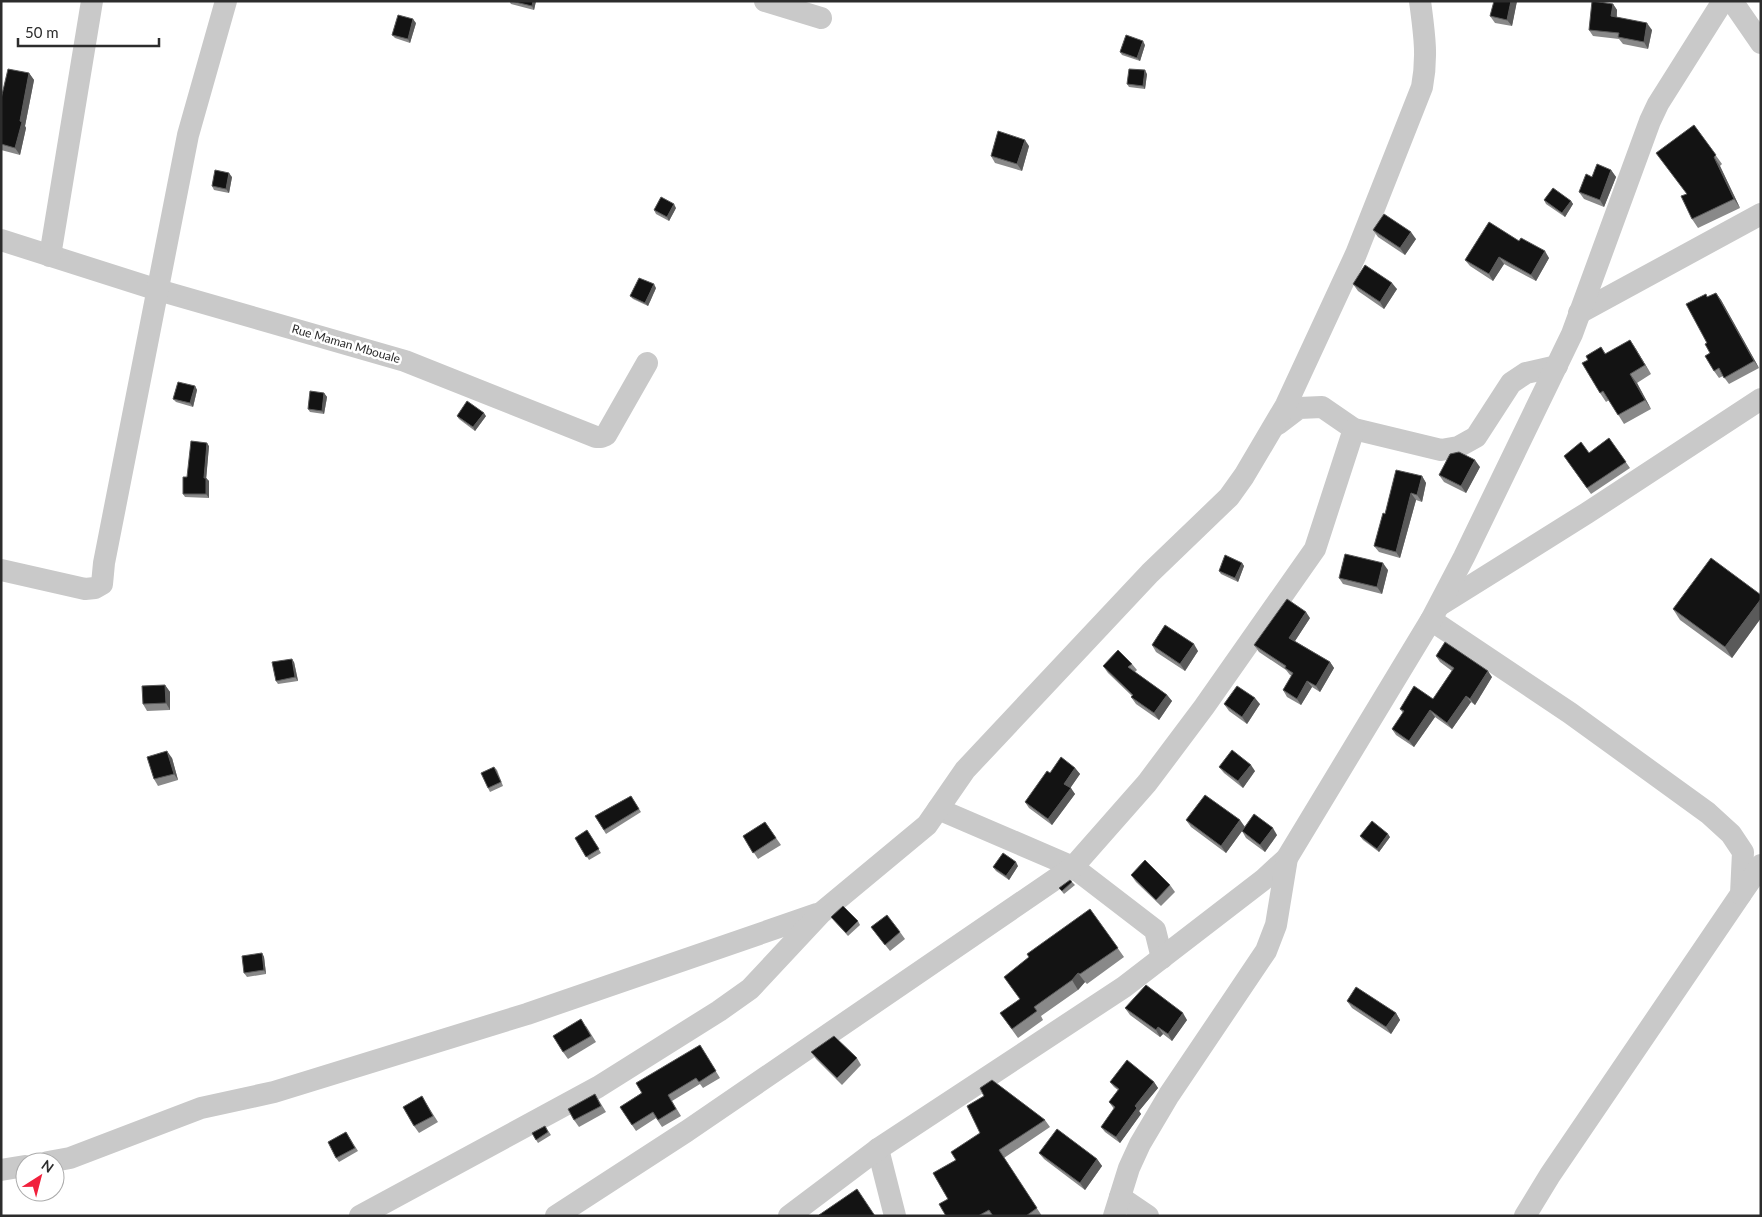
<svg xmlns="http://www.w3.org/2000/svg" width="1762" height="1217" viewBox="0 0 1762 1217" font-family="Lato,sans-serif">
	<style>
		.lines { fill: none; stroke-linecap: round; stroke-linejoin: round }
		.minor { stroke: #c9c9c9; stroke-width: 22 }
		.wall { fill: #898989 }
		.shaded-wall { fill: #5a5a5a }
		.building { fill: #131313; stroke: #5a5a5a }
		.labels { text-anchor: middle; stroke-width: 5; stroke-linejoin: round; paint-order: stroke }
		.street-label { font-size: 12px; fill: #2c2c2c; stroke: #fff }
	</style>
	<rect width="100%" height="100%" fill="#fff"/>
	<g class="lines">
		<g class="minor">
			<path d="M765 1 821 18"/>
			<path d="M1732 1 1761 43"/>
			<path d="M1 240 158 290 405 361 596 437H601L606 435 647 363"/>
			<path d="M50 256 92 1"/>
			<path d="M1579 313 1761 214"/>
			<path d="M1278 424 1299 408 1322 407 1354 429 1441 450 1458 447 1476 437 1511 383 1526 373 1557 366"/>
			<path d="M1 570 85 589 95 588 102 584 104 563 188 135 226 1"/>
			<path d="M1440 605 1587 513 1761 399"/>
			<path d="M1431 620 1570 713 1708 813 1731 834 1743 852 1741 894 1550 1175 1525 1216"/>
			<path d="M938 809 1073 867 1155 930 1162 958"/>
			<path d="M1741 894 1761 865"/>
			<path d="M878 1149 895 1216"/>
			<path d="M48 1162 70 1158 201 1108 274 1092 527 1014 817 914"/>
			<path d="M1 1170 25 1166"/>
			<path d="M1120 1197 1148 1216"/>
			<path d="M360 1216 598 1087 719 1011 750 989 821 913 927 825 965 770 1150 573 1229 497 1244 476 1286 405 1356 254 1422 87C1428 56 1424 32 1420 1"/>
			<path d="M556 1216 687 1131 1073 867 1147 783 1204 707 1315 549 1354 429"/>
			<path d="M789 1216 878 1149 1124 987 1263 880 1287 858"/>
			<path d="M1114 1216 1129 1168 1140 1144 1169 1095 1266 951 1276 925 1287 858 1431 620 1464 557 1572 334 1650 121 1658 104 1723 1"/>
		</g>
	</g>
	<g class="wall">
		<path d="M509 1H536L534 10 511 4Z"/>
		<path d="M1517 1 1512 26 1495 23 1490 16Z"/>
		<path d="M1613 4 1617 10V17L1652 30 1648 49 1623 44 1619 39 1593 36 1589 30Z"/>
		<path d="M416 23 410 43 395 38 392 35Z"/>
		<path d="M1145 45 1140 61 1122 55 1120 52Z"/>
		<path d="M29 73 34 80 25 126 26 128 20 155 1 150V99Z"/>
		<path d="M1147 74 1145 89 1129 87 1127 84Z"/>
		<path d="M1694 125 1722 164 1720 166 1740 208 1698 228 1692 219 1686 194Z"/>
		<path d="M1029 146 1022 171 995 163 991 156Z"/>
		<path d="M1611 170 1616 177 1604 207 1584 199 1579 192 1592 177Z"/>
		<path d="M232 177 229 193 214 190 212 186Z"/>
		<path d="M1544 200 1571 201 1573 204 1565 217 1546 204Z"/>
		<path d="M676 208 669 221 656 214 654 210Z"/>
		<path d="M1373 230 1416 239 1405 255 1378 237Z"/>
		<path d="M1519 241 1549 258 1536 281 1504 264 1493 281 1470 266 1465 260Z"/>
		<path d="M1353 284 1397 289 1384 309 1358 291Z"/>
		<path d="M656 288 648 306 633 299 630 296Z"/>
		<path d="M1716 293 1721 300 1759 368 1729 384 1723 376 1719 378 1714 371 1710 353 1707 343 1708 297Z"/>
		<path d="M1630 340 1651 374 1637 383 1651 409 1624 424 1609 400 1606 402 1600 393 1588 360 1601 347 1606 354Z"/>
		<path d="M195 386 197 390 193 407 176 402 173 399Z"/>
		<path d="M324 393 327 397 324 414 310 412 308 409Z"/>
		<path d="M457 416H486L475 431 459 419Z"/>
		<path d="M1609 438 1630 468 1591 494 1564 456 1589 453Z"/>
		<path d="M209 446 206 478 209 481V498L185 497 183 494 187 477Z"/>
		<path d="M1480 467 1466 493 1444 482 1439 475Z"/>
		<path d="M1422 476 1426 483 1422 502 1416 500 1400 558 1379 552 1374 546 1385 514Z"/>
		<path d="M1242 563 1244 566 1238 582 1221 574 1219 571Z"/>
		<path d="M1388 570 1382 594 1343 584 1339 578Z"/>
		<path d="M1761 595V618L1732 658 1680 620 1673 609Z"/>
		<path d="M1310 618 1295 641 1330 662 1334 668 1320 692 1312 687 1301 705 1287 697 1283 690 1292 676 1290 675 1286 670 1259 652 1254 645Z"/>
		<path d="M1152 645 1198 651 1185 671 1156 652Z"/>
		<path d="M1436 656 1492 677 1475 705 1471 702 1452 729 1435 717 1414 747 1396 735 1392 729 1403 713 1400 709 1433 699 1452 671 1440 662Z"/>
		<path d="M294 662 298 681 278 684 276 681Z"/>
		<path d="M1132 664 1137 670 1135 672 1167 695 1172 701 1159 720 1136 704 1131 697 1132 696 1108 673 1103 666Z"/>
		<path d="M165 685 170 692V710L147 711 143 704Z"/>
		<path d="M1224 704H1260L1247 724 1229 711Z"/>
		<path d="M172 758 178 780 158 786 154 779Z"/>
		<path d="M494 767 497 770 503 786 490 792 488 788Z"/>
		<path d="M1219 767 1255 771 1243 788 1224 773Z"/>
		<path d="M1075 768 1080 774 1070 788 1075 794 1052 825 1029 808 1025 802 1050 773Z"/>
		<path d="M631 796 641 812 606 834 595 816Z"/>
		<path d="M1186 820 1245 827 1277 835 1265 852 1246 838 1242 831 1226 853 1191 827Z"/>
		<path d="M765 822 781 845 758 859 743 836Z"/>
		<path d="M587 830 601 853 589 860 575 838Z"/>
		<path d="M1360 836 1390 837 1379 852 1363 840Z"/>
		<path d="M1018 866 1009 880 996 871 993 867Z"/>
		<path d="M1131 875 1170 885 1175 892 1161 906 1136 882Z"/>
		<path d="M1072 882 1075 885 1064 894 1059 888Z"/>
		<path d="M1090 909 1124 957 1087 984 1085 982 1078 990 1041 1016 1043 1020 1018 1038 1000 1013 1020 999Z"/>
		<path d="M831 917 858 921 860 925 848 936Z"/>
		<path d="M871 927 900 932 905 939 890 951Z"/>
		<path d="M262 953 264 957 266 974 247 977 244 973Z"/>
		<path d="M1347 1001 1396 1013 1400 1020 1391 1034 1352 1008Z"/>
		<path d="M1125 1008 1187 1020 1172 1041 1163 1034 1160 1037 1130 1015Z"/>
		<path d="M586 1026 596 1042 568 1059 563 1052Z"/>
		<path d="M704 1052 720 1078 703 1088 700 1084 672 1101 681 1116 662 1127 656 1118 636 1131 620 1107Z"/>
		<path d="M811 1052 857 1058 861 1065 842 1085 816 1059Z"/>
		<path d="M1110 1082H1154L1158 1088 1139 1111 1141 1114 1120 1143 1105 1132 1101 1127 1114 1109 1109 1102 1118 1090 1114 1087Z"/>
		<path d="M595 1094 606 1112 579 1127 574 1120Z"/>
		<path d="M426 1103 438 1122 419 1133 414 1126Z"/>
		<path d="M1045 1120 1050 1127 1004 1158 1042 1216H946L948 1199 933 1173Z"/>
		<path d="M545 1126 551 1135 538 1143 532 1133Z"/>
		<path d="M346 1132 358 1151 339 1162 336 1158Z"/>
		<path d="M1039 1153 1097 1159 1102 1166 1085 1190 1044 1159Z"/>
	</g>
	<g class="shaded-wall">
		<path d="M533 1H536L534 10 532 6Z"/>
		<path d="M1511 1H1517L1512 26 1507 20Z"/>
		<path d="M1613 4 1617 10 1616 23 1611 16Z"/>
		<path d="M413 19 416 23 410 43 408 39Z"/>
		<path d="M1647 23 1652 30 1648 49 1644 42Z"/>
		<path d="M1143 41 1145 45 1140 61 1137 58Z"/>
		<path d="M1145 70 1147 74 1145 89 1143 86Z"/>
		<path d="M29 73 34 80 25 126 26 128 20 155 15 148Z"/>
		<path d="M1025 140 1029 146 1022 171 1017 164Z"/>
		<path d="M1714 157 1720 166 1740 208 1734 199Z"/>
		<path d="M1611 170 1616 177 1604 207 1600 200Z"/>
		<path d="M229 173 232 177 229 193 226 189Z"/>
		<path d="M1571 201 1573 204 1565 217 1562 213Z"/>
		<path d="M674 204 676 208 669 221 667 217Z"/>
		<path d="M1411 232 1416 239 1405 255 1400 248Z"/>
		<path d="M1545 251 1549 258 1536 281 1531 275Z"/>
		<path d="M1499 257 1504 264 1493 281 1489 274Z"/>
		<path d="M1392 283 1397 289 1384 309 1380 302Z"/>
		<path d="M654 284 656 288 648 306 645 303Z"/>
		<path d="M1716 293 1721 300 1759 368 1754 361Z"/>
		<path d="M1630 340 1636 349 1651 374 1645 365Z"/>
		<path d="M1630 374 1637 383 1651 409 1645 400Z"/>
		<path d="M195 386 197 390 193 407 190 403Z"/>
		<path d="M324 393 327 397 324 414 322 411Z"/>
		<path d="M484 413 486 416 475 431 473 427Z"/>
		<path d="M207 443 209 446 206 481 204 478Z"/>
		<path d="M1475 460 1480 467 1466 493 1461 486Z"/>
		<path d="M1422 476 1426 483 1422 502 1417 495Z"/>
		<path d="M206 478 209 481V498L206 494Z"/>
		<path d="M1411 493 1416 500 1400 558 1396 552Z"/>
		<path d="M1242 563 1244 566 1238 582 1235 578Z"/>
		<path d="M1383 563 1388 570 1382 594 1377 587Z"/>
		<path d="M1761 599V618L1732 658 1725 647Z"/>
		<path d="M1306 612 1310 618 1293 644 1289 638Z"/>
		<path d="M1194 644 1198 651 1185 671 1180 664Z"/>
		<path d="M292 659 294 662 298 681 295 677Z"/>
		<path d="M1330 662 1334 668 1320 692 1316 686Z"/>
		<path d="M1488 671 1492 677 1475 705 1470 699Z"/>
		<path d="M1307 681 1312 687 1301 705 1297 699Z"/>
		<path d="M165 685 170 692V710L166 703Z"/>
		<path d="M1167 695 1172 701 1159 720 1154 713Z"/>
		<path d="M1466 696 1471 702 1452 729 1447 723Z"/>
		<path d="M1255 698 1260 704 1247 724 1242 717Z"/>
		<path d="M1430 710 1435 717 1414 747 1409 741Z"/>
		<path d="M167 751 172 758 178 780 174 774Z"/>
		<path d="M1251 765 1255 771 1243 788 1238 781Z"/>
		<path d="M1075 768 1080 774 1069 790 1064 784Z"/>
		<path d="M1071 788 1075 794 1052 825 1048 819Z"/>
		<path d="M1240 820 1245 827 1226 853 1221 846Z"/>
		<path d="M1273 828 1277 835 1265 852 1260 845Z"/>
		<path d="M1388 834 1390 837 1379 852 1377 849Z"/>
		<path d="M1016 862 1018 866 1009 880 1006 876Z"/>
		<path d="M262 953 264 957 266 974 264 970Z"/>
		<path d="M1078 973 1085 982 1078 990 1072 980Z"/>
		<path d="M1183 1013 1187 1020 1172 1041 1168 1034Z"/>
		<path d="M1396 1013 1400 1020 1391 1034 1386 1027Z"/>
		<path d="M1158 1027 1163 1034 1160 1037 1156 1030Z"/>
		<path d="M1154 1082 1158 1088 1139 1111 1141 1114 1120 1143 1116 1137 1135 1106Z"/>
		<path d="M1097 1159 1102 1166 1085 1190 1080 1183Z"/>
	</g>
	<g class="building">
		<path d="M511 1H533L532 6Z"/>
		<path d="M1494 1H1511L1507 20 1490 16Z"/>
		<path d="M1592 1 1613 4 1611 16 1647 23 1644 42 1618 37 1619 33 1589 30Z"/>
		<path d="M398 15 413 19 408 39 392 35Z"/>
		<path d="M1126 35 1143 41 1137 58 1120 52Z"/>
		<path d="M8 69 29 73 20 121 22 122 15 148 1 144V99Z"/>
		<path d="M1129 69 1145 70 1143 86 1127 84Z"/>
		<path d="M1694 125 1716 155 1714 157 1734 199 1692 219 1681 196 1687 194 1656 153Z"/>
		<path d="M998 131 1025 140 1017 164 991 156Z"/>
		<path d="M1597 164 1611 170 1600 200 1579 192 1586 174 1592 177Z"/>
		<path d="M215 170 229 173 226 189 212 186Z"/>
		<path d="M1553 188 1571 201 1562 213 1544 200Z"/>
		<path d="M661 197 674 204 667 217 654 210Z"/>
		<path d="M1384 214 1411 232 1400 248 1373 230Z"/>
		<path d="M1489 222 1519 241 1521 238 1545 251 1531 275 1499 257 1489 274 1465 260Z"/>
		<path d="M1365 265 1392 283 1380 302 1353 284Z"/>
		<path d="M639 278 654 284 645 303 630 296Z"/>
		<path d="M1716 293 1754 361 1724 378 1719 368 1714 371 1705 356 1710 353 1705 344 1707 343 1686 304 1706 294 1707 297Z"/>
		<path d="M1630 340 1645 365 1630 374 1645 400 1618 415 1603 391 1600 393 1582 363 1588 360 1586 356 1601 347 1605 354Z"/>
		<path d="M178 382 195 386 190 403 173 399Z"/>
		<path d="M310 391 324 393 322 411 308 409Z"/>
		<path d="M467 401 484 413 473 427 457 416Z"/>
		<path d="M1609 438 1626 462 1587 488 1564 456 1581 442 1589 453Z"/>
		<path d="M191 441 207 443 204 478H206V494H183V477H187Z"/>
		<path d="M1459 452 1475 460 1461 486 1439 475 1450 454Z"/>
		<path d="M1396 470 1422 476 1417 495 1411 493 1396 552 1374 546 1383 513 1385 514Z"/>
		<path d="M1345 554 1383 563 1377 587 1339 578Z"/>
		<path d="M1225 555 1242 563 1235 578 1219 571Z"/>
		<path d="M1711 558 1761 595V599L1725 647 1673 609Z"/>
		<path d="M1287 599 1306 612 1289 638 1330 662 1316 686 1307 681 1297 699 1283 690 1293 673 1285 668 1286 666 1254 645Z"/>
		<path d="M1165 625 1194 644 1180 664 1152 645Z"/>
		<path d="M1445 642 1488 671 1470 699 1466 696 1447 723 1430 710 1409 741 1392 729 1404 711 1400 709 1414 686 1433 699 1454 668 1436 656Z"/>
		<path d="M1118 650 1132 664 1128 667 1167 695 1154 713 1131 697 1133 695 1103 666Z"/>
		<path d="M292 659 295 677 276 681 272 662Z"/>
		<path d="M165 685 166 703 143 704 142 686Z"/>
		<path d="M1237 686 1255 698 1242 717 1224 704Z"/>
		<path d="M1232 750 1251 765 1238 781 1219 767Z"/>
		<path d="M167 751 174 774 154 779 147 757Z"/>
		<path d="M1061 757 1075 768 1064 784 1071 788 1048 819 1025 802 1047 771 1050 773Z"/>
		<path d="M494 767 501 782 488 788 481 773Z"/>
		<path d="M1205 795 1240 820 1221 846 1186 820Z"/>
		<path d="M631 796 639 809 604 830 595 816Z"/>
		<path d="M1254 814 1273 828 1260 845 1242 831Z"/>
		<path d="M1372 821 1388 834 1377 849 1360 836Z"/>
		<path d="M765 822 776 838 753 853 743 836Z"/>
		<path d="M587 830 599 849 586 857 575 838Z"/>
		<path d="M1003 853 1016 862 1006 876 993 867Z"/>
		<path d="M1145 860 1170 885 1156 900 1131 875Z"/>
		<path d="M1070 880 1072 882 1062 891 1059 888Z"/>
		<path d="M843 906 858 921 846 933 831 917Z"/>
		<path d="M1090 909 1118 948 1080 974 1078 973 1072 980 1034 1007 1037 1011 1012 1029 1000 1013 1020 999 1004 977 1029 957 1027 954Z"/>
		<path d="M887 915 900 932 885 945 871 927Z"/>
		<path d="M262 953 264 970 244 973 242 956Z"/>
		<path d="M1146 985 1183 1013 1168 1034 1158 1027 1156 1030 1125 1008Z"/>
		<path d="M1356 987 1396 1013 1386 1027 1347 1001Z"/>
		<path d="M581 1019 591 1036 563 1052 553 1036Z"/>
		<path d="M834 1036 857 1058 837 1078 811 1052Z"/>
		<path d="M700 1045 716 1071 699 1082 696 1078 668 1095 676 1109 658 1120 653 1112 632 1125 620 1107 642 1093 636 1083Z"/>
		<path d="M1127 1060 1154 1082 1135 1106 1137 1108 1116 1137 1101 1127 1115 1107 1109 1102 1119 1089 1110 1082Z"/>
		<path d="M992 1080 1045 1120 999 1150 1037 1208 1026 1216H993L989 1210 978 1216H946L939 1204 948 1199 933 1173 956 1160 951 1152 980 1133 967 1106 984 1096 980 1088Z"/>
		<path d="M595 1094 601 1106 574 1120 568 1109Z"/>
		<path d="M422 1096 433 1116 414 1126 403 1107Z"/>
		<path d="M545 1126 548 1132 536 1140 532 1133Z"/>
		<path d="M1057 1129 1097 1159 1080 1183 1039 1153Z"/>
		<path d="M346 1132 355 1148 336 1158 328 1142Z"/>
		<path d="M857 1189 875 1216H820L819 1215Z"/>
	</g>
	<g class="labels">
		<g class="street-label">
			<text transform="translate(346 344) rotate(16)" y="4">Rue Maman Mbouale</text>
		</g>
	</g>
	<rect width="1762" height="1217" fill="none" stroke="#2c2c2c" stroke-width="5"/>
	<g transform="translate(40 1177) rotate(36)"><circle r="24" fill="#ffffff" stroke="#ababab"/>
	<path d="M0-4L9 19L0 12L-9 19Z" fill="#f1203c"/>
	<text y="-8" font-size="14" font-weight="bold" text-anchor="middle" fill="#2c2c2c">N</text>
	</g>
	<path d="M18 38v8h141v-8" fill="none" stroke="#2c2c2c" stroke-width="2.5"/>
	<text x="25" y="38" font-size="15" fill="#2c2c2c" stroke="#ffffff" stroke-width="4" paint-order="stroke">50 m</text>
</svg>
